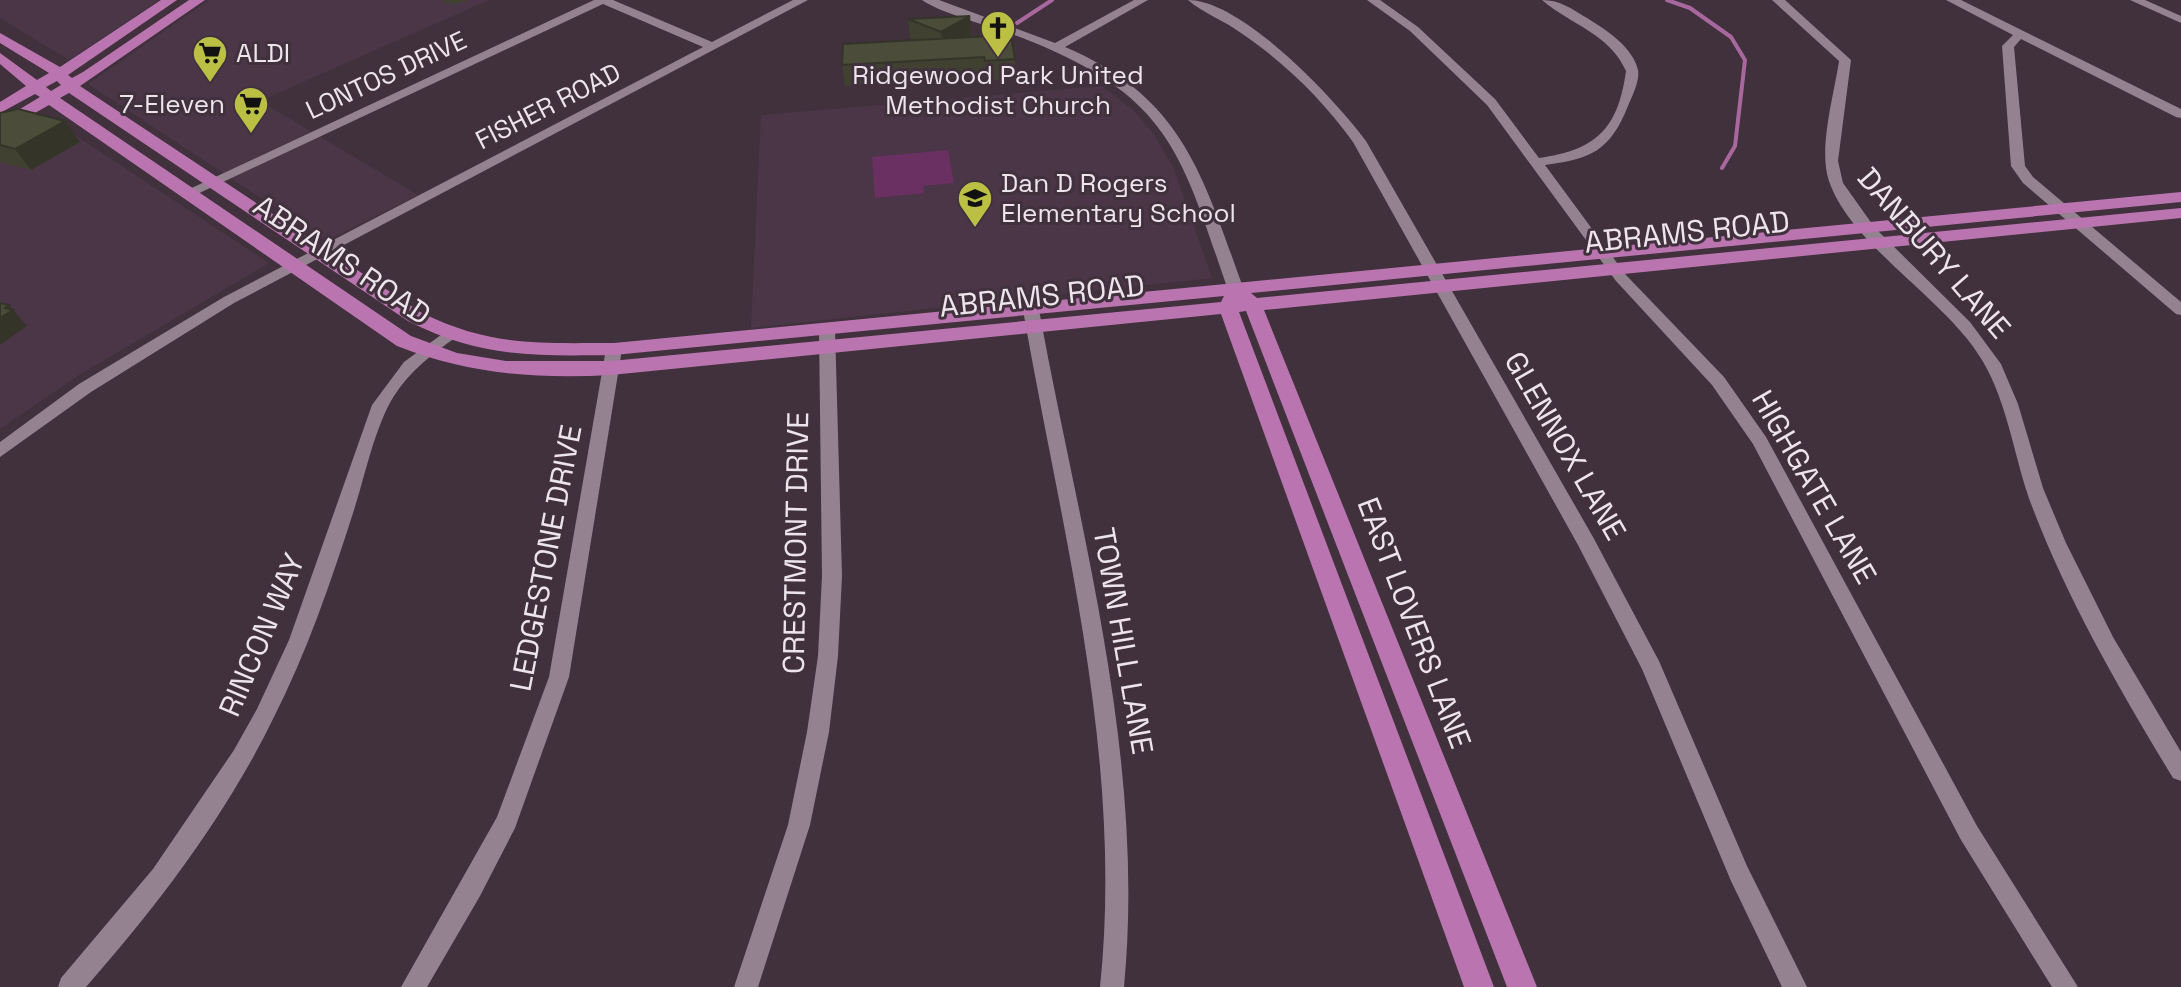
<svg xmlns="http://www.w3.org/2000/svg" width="2181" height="987" viewBox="0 0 2181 987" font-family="'Space Grotesk',sans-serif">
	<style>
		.built { fill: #4b3648 }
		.green { fill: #6a3062 }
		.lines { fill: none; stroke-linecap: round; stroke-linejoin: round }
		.stream { stroke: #a8689e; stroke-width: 4 }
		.minor { fill: #948290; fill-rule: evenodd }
		.major { fill: #ba74af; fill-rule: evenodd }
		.wall { fill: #404131 }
		.shaded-wall { fill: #343528 }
		.building { fill: #4b4c39; stroke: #343528; stroke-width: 2 }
		.labels { text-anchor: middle; stroke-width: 6; stroke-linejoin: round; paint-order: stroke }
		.far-poi-label { font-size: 26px; fill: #eee4ec; stroke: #40313d; text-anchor: start }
		.far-street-label { font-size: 26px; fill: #eee4ec; stroke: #40313d }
		.street-label { font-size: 30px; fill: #eee4ec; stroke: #40313d }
	</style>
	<rect width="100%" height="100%" fill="#40313d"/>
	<g class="built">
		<path d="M0 0H159L69 60 0 18Z"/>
		<path d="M209 0H489L260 101 418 195 326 241 88 84Z"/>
		<path d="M1102 86 1133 110 1153 133 1174 169 1212 278 751 328 761 115Z"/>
		<path d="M43 114 269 263 79 375 0 429V139Z"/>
	</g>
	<path class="green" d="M948 150 954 183 923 186 924 193 875 198 872 157Z"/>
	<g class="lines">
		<g class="stream">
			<path d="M1667 0 1690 8 1731 37 1745 60 1735 146 1722 168"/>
			<path d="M1017 23 1052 0"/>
		</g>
		<g class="minor">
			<path d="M594 0H613L712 42 793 0H808L234 303 91 392 0 457V442L79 384 224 297 703 47 603 4 193 196 188 197 181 193Z"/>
			<path d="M922 0H939L1055 43 1134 0H1148L1065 47C1185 98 1203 178 1244 290L1241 293 1236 295 1228 290C1182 157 1172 98 1030 41 1003 29 943 15 922 0Z"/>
			<path d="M1188 0C1242 0 1335 99 1366 141L1593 537 1659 661 1747 866 1807 987H1782L1731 881 1642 669 1578 545 1353 142C1322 99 1285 63 1241 33 1225 21 1203 13 1188 0Z"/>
			<path d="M1367 0H1380L1418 27 1495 99 1539 158C1596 150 1618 129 1626 71 1609 33 1571 25 1542 0 1560 0 1572 9 1587 18 1605 29 1633 47 1638 70 1640 81 1632 96 1628 106 1610 151 1591 159 1545 165L1626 275 1724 377 1766 437 1977 826 2078 987H2052L1961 840 1753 444 1712 385 1616 281 1487 105 1410 31Z"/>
			<path d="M1772 0H1785L1851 60 1838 161 1843 183 1875 228 1970 322 2001 364 2018 404 2043 488 2066 543 2113 637 2181 752V781L2173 778C2121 692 2069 603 2033 509 2014 460 2009 405 1982 360 1946 299 1851 246 1829 181 1818 149 1834 95 1839 61Z"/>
			<path d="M1946 0H1961L2181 109V118L2176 117 2021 39 2014 47 2025 166 2033 177 2181 302V315L2176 314 2023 183 2011 166 2002 46 2013 35Z"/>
			<path d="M2130 0H2145L2181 16V23Z"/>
			<path d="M1031 305 1039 310C1080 534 1146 758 1124 987H1100C1124 758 1062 534 1023 310Z"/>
			<path d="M827 324 835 329 842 576 838 656 829 732 810 825 758 987H734L788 825 807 732 818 656 822 576 819 329Z"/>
			<path d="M449 329 457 334 455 338C432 354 409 372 394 396 375 426 365 476 354 510 331 582 307 652 273 719 225 817 158 905 86 987H58L61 978 153 869 234 750 257 709 289 640 372 405 404 362Z"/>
			<path d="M614 344 622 349 569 677 515 828 480 896 427 987H401L497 817 549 677 606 349Z"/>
		</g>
		<path class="major" d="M161 0H177L68 75 72 78 83 72 189 0H205L80 86 422 313C492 347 538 343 614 343L2181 192V202L1251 293 1257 298 2181 208V218L1264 310 1537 987H1507L1246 311 1239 312 1494 987H1464L1221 314 611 375C536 379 467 374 397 346L49 105 0 133V121L40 97 35 94 0 113V102L26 86 0 64V53L37 80 49 73 0 43V33L60 67ZM57 81 61 85 51 91 46 87ZM69 93 408 321C480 358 536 356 614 355L1224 296 1221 302 611 361H506L457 353 411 336 60 98Z"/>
	</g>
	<g class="wall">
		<path d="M440 0H468L460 3 448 4Z"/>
		<path d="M970 16 971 35 967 38 1015 59 1016 79 986 81V77L845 86 842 65 916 41 910 38 908 19Z"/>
		<path d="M0 113 65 121 80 142 31 170 0 162Z"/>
	</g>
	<g class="shaded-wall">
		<path d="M970 16 971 35 943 52 941 32Z"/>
		<path d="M65 121 80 142 31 170 15 149Z"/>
		<path d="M9 305 27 326 0 345V318L5 308Z"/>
	</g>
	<g class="building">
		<path d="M970 16 941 32 908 19Z"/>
		<path d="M1011 35 1015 59 985 61 984 57 842 65 843 44Z"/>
		<path d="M18 109 65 121 15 149 0 145V113Z"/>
		<path d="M0 303 9 305 5 308 13 310 0 318Z"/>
	</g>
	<defs>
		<g id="church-pin" transform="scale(1.8)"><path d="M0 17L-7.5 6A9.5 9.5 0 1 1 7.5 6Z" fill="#bbc045" stroke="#40313d"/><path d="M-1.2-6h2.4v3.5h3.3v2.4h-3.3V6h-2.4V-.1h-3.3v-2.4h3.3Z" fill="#111"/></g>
		<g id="supermarket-pin" transform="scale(1.8)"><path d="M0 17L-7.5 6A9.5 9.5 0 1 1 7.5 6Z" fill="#bbc045" stroke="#40313d"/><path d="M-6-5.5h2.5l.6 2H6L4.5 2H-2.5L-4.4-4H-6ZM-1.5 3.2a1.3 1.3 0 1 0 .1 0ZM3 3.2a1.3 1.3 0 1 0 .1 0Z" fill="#111"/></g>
		<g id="school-pin" transform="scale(1.8)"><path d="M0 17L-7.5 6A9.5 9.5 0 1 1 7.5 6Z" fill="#bbc045" stroke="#40313d"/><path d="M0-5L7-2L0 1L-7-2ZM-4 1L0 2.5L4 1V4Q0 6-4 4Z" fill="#111"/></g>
	</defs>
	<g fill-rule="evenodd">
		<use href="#church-pin" x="998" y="28"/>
		<use href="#supermarket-pin" x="210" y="53"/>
		<use href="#supermarket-pin" x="251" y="104"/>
		<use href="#school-pin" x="975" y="198"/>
	</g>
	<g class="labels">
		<g class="far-poi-label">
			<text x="236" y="62">ALDI</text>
			<text x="998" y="84" text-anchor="middle">Ridgewood Park United<tspan x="998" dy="30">Methodist Church</tspan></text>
			<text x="225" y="113" text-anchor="end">7-Eleven</text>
			<text x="1001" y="192">Dan D Rogers<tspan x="1001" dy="30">Elementary School</tspan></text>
		</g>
		<g class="far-street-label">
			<text transform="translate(386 75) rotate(-25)" y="9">LONTOS DRIVE</text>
			<text transform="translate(548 106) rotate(-27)" y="9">FISHER ROAD</text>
		</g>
		<g class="street-label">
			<text transform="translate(1687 232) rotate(-6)" y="10">ABRAMS ROAD</text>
			<text transform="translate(1934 253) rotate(49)" y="10">DANBURY LANE</text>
			<text transform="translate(342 260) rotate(34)" y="10">ABRAMS ROAD</text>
			<text transform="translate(1042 296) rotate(-6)" y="10">ABRAMS ROAD</text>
			<text transform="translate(1565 446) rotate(60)" y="10">GLENNOX LANE</text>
			<text transform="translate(1814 487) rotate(60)" y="10">HIGHGATE LANE</text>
			<text transform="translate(796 543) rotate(-89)" y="10">CRESTMONT DRIVE</text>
			<text transform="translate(546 558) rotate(-79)" y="10">LEDGESTONE DRIVE</text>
			<text transform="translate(1414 623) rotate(69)" y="10">EAST LOVERS LANE</text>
			<text transform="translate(262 635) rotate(-67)" y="10">RINCON WAY</text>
			<text transform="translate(1123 641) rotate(80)" y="10">TOWN HILL LANE</text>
		</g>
	</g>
</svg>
